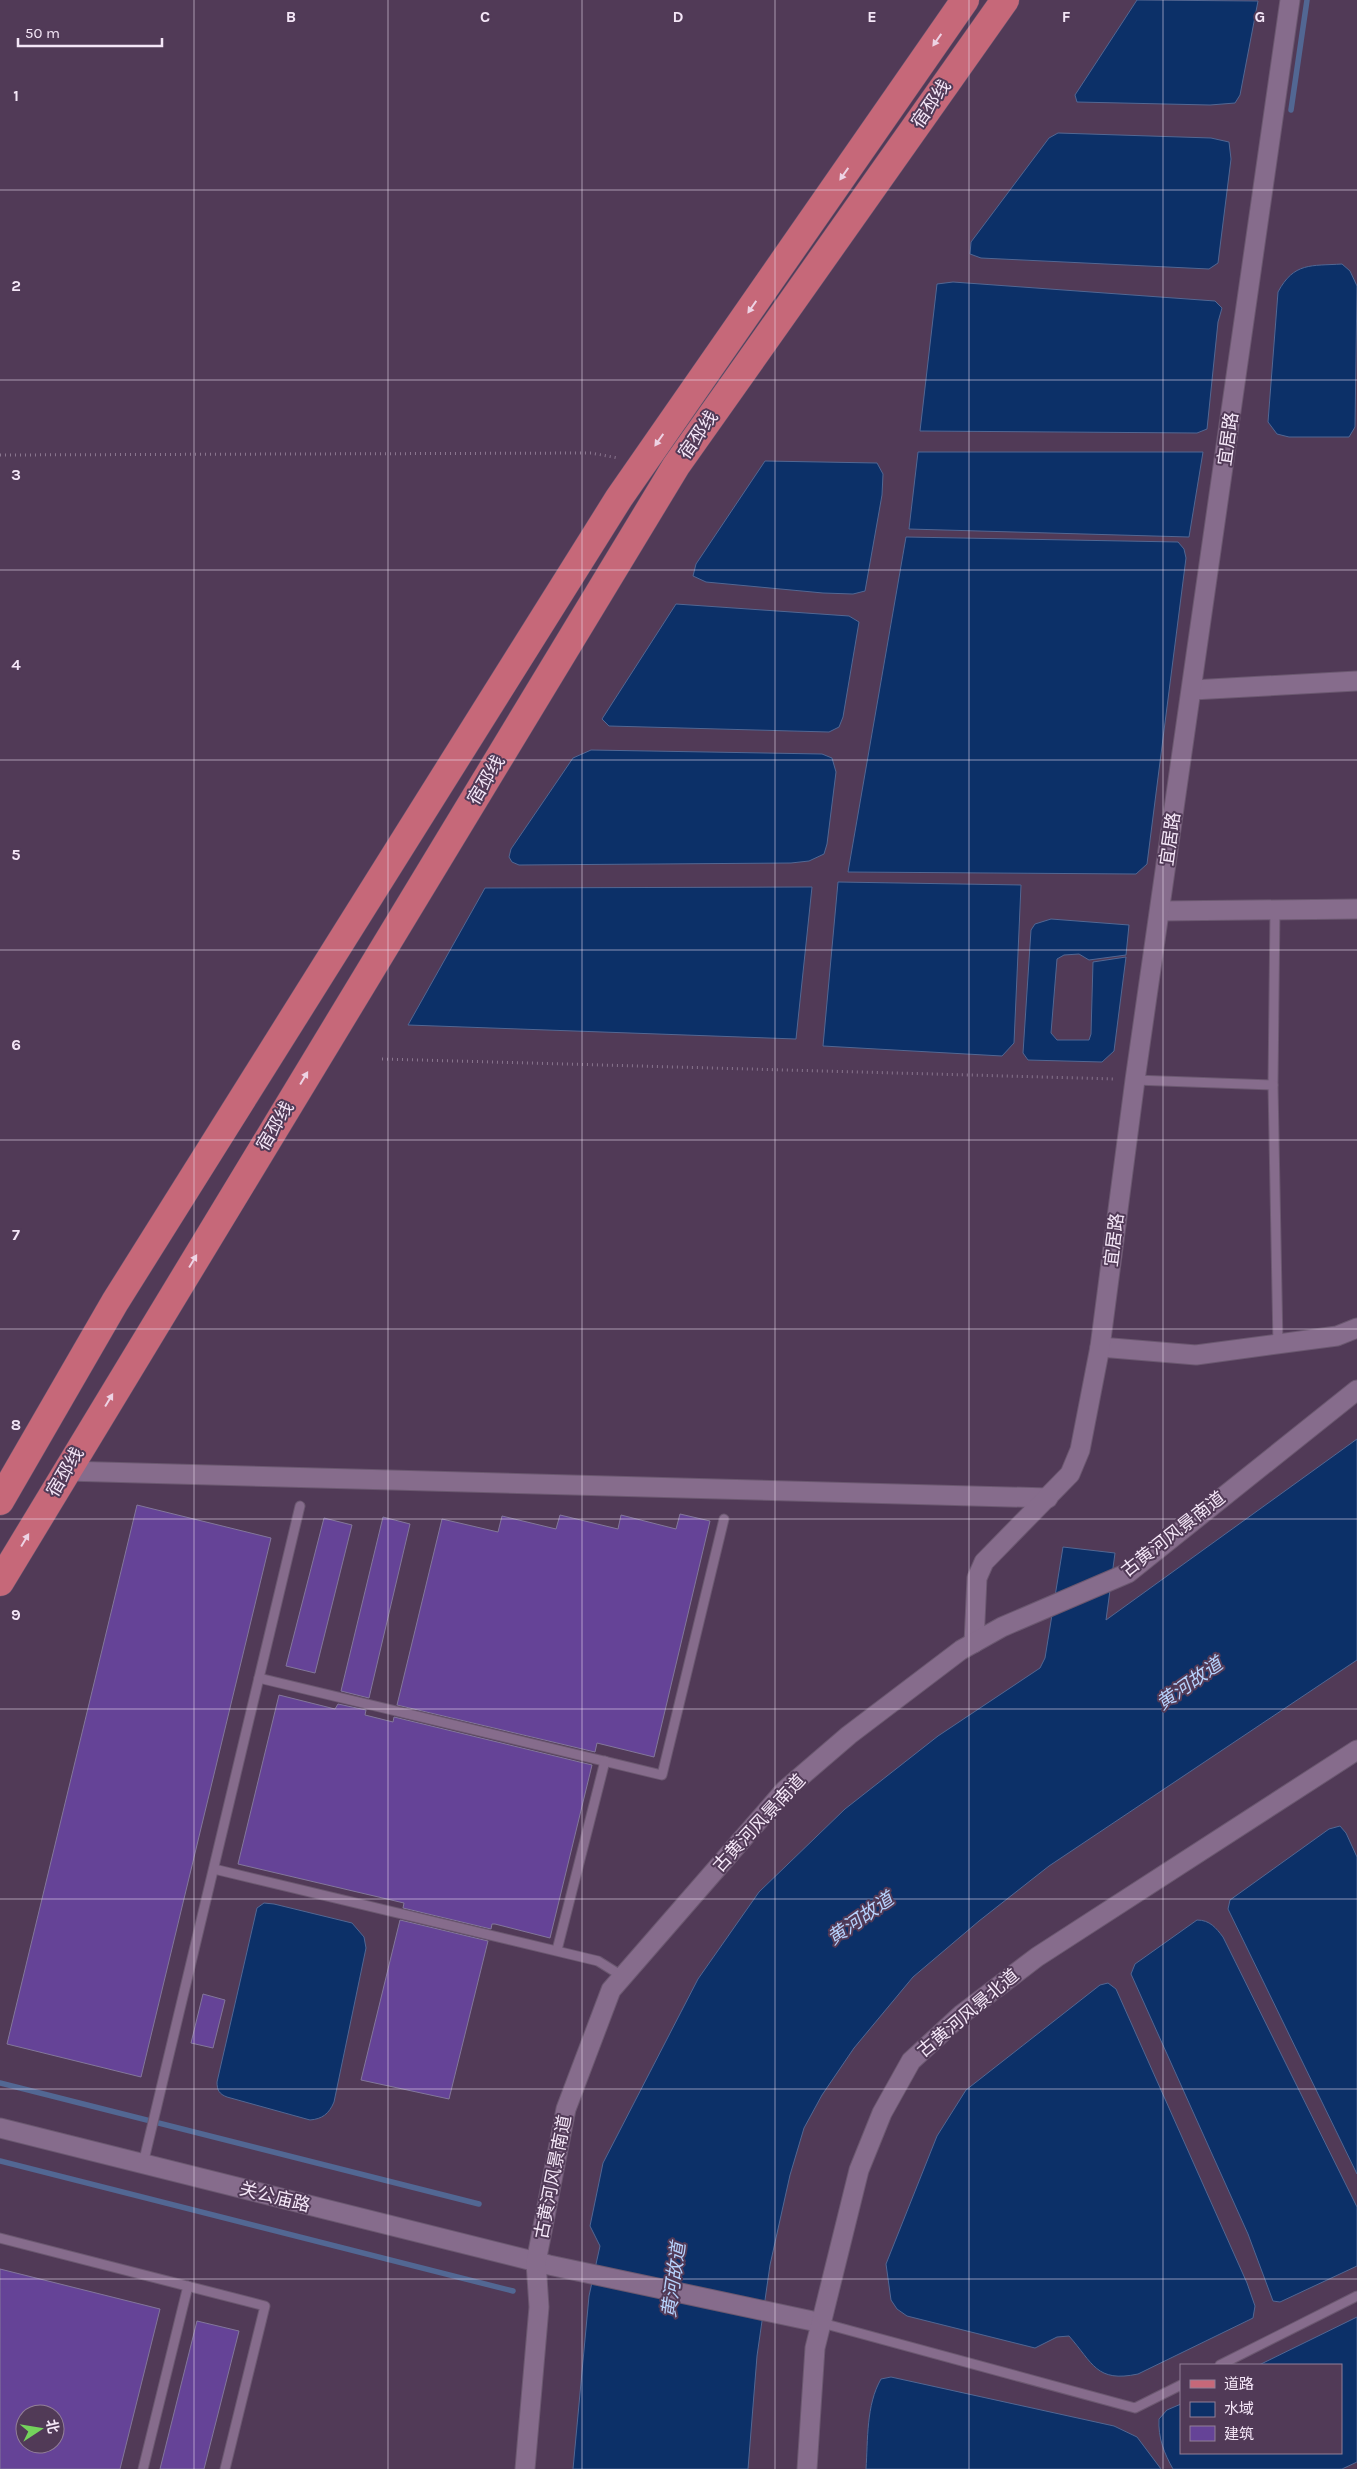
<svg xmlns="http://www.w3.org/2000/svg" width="1357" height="2469" viewBox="0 0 1357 2469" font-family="Karla,'Noto Sans SC',sans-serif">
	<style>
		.water { fill: #0c3068; stroke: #526793 }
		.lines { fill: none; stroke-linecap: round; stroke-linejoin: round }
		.stream { stroke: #526793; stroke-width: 5.5 }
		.building { fill: #654397; stroke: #83779b; fill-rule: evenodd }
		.service-casing { stroke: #6b5870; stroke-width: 11 }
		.minor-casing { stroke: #6b5870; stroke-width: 21 }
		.primary-casing { stroke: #6b5870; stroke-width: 29 }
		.path { stroke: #89758e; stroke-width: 3; stroke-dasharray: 1 4; stroke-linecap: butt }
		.service { stroke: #866c8c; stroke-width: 9 }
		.minor { stroke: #866c8c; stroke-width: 19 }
		.primary { stroke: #c66879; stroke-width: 28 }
		.oneway { fill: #edd3e4 }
		.grid { fill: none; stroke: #f4e6f7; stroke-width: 1; stroke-opacity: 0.55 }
		.labels { text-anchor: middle; stroke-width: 4; stroke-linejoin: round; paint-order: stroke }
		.street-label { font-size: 18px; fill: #f4e6f7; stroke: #513a57 }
		.water-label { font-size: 19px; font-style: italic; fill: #b6d1fb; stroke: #513a57 }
		.grid-label { font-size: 16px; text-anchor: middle; font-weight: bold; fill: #f4e6f7; stroke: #513a57; stroke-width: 4; stroke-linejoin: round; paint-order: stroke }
	</style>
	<rect width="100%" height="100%" fill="#513a57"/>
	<g class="water">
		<path d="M1137 0 1258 1 1240 95 1235 103 1210 105 1077 102 1075 95Z"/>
		<path d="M1058 133 1211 138 1229 142 1231 159 1218 263 1209 269 981 258 970 254 971 242 1049 138Z"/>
		<path d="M1342 264 1350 271 1357 286 1355 427 1349 437H1289L1277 434 1268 422 1278 292C1294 262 1311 266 1342 264Z"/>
		<path d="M953 282 1215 301 1222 308 1218 322 1207 429 1197 433 920 431 937 284Z"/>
		<path d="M918 452H1203L1189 537 909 529Z"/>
		<path d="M765 461 877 463 883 474 882 495 865 591 853 594 823 593 706 582 693 576 696 564Z"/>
		<path d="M906 537 1178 542 1184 549 1186 558 1147 864 1136 874 848 872Z"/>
		<path d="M676 604 849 616 859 622 843 717 839 727 829 732 609 726 602 719Z"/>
		<path d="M591 750 822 754 832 758 836 772 827 844 824 854 809 861 791 863 519 865 512 862 509 857 511 849 573 758Z"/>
		<path d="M838 882 1021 885 1014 1043 1002 1056 823 1046Z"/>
		<path d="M812 887 796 1039 408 1025 485 888Z"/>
		<path d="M1051 919 1129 925 1126 955 1089 960 1079 954 1064 955 1057 959 1051 1033 1057 1040H1089L1091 1034 1093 962 1126 957 1114 1051 1102 1062 1028 1060 1023 1053 1031 930 1035 924Z"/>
		<path d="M1357 1439V1660L1049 1866 979 1921 913 1977 854 2048 822 2095 804 2128 790 2175 770 2265 757 2356 748 2469H573L589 2296 600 2246 590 2226 603 2163 698 1979 759 1892 845 1809 938 1736 1040 1668 1045 1658 1063 1547 1115 1553 1106 1620Z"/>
		<path d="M1340 1826 1346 1833 1357 1857V2174L1228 1909 1230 1900 1329 1829Z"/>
		<path d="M264 1903 274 1904 352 1923 364 1937 366 1948 334 2102C329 2114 322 2119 310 2120L227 2097C219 2094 217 2090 217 2082L257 1908Z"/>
		<path d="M1197 1920C1210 1920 1216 1928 1223 1937L1357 2207V2266L1280 2302 1273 2301 1248 2234 1131 1974 1135 1964Z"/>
		<path d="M1108 1983 1116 1989 1247 2283 1255 2306 1253 2318 1138 2374C1096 2383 1093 2363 1069 2336L1057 2337 1035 2348 907 2316 897 2309 891 2300 886 2264 937 2136 966 2090 1100 1985Z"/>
		<path d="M1357 2317V2462L1342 2469H1173C1164 2453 1158 2438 1159 2419L1167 2410 1181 2404V2453H1341V2365H1259Z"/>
		<path d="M891 2377 1114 2426 1137 2437 1161 2469H866C868 2440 866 2405 881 2379Z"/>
	</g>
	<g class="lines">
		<g class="stream">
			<path d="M1291 110 1307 0"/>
			<path d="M0 2083 479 2204"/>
			<path d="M0 2161 513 2291"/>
		</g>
	</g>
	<g class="building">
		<path d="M137 1505 271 1538 141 2077 7 2044Z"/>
		<path d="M680 1514 710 1521 654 1757 597 1743 595 1752 397 1705 442 1519 498 1532 502 1516 556 1529 560 1515 618 1529 621 1515 676 1529Z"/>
		<path d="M383 1517 410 1524 369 1698 341 1691Z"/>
		<path d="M324 1518 352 1525 315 1673 286 1666Z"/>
		<path d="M279 1695 335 1709 338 1704 366 1710 365 1715 393 1722 394 1717 592 1765 550 1938 495 1924H492L491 1929 403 1908 404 1903 238 1864Z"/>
		<path d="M400 1920 488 1941 449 2099 361 2080Z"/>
		<path d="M203 1994 225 2000 213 2048 191 2043Z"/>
		<path d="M0 2269 160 2309 120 2469H0ZM25 2414H55V2444H25Z"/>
		<path d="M197 2321 239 2331 204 2469H160Z"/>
	</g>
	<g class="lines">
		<g class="service-casing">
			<g id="service">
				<path d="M1275 909 1273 1085 1278 1345"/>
				<path d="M1135 1080 1273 1085"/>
				<path d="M259 1678 662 1775 724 1519"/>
				<path d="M214 1869 598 1961 622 1976"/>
				<path d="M557 1950 605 1761"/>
				<path d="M143 2164 300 1506"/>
				<path d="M0 2238 265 2306 225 2469"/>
				<path d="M822 2323 1135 2408 1181 2385"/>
				<path d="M1220 2365 1357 2296"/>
				<path d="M143 2469 188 2286"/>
			</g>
		</g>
		<g class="minor-casing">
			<g id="minor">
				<path d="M1192 690 1357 681"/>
				<path d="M1160 911 1357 909"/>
				<path d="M1100 1347 1196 1355 1337 1336 1357 1328"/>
				<path d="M66 1471 1048 1498"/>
				<path d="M974 1643 977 1578 984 1562 1070 1474 1080 1450 1100 1347 1135 1080 1290 0"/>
				<path d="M0 2128 549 2265 822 2323"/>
				<path d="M525 2469 539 2307 536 2262 566 2109 611 1990 785 1790 849 1735 961 1650 1002 1627 1128 1573 1357 1390"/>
				<path d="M807 2469 815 2348 859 2170 882 2113 911 2061 962 2014 1037 1957 1357 1750"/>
			</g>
		</g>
		<g class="primary-casing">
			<g id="primary">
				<path d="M0 1501 115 1302 619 498 965 0"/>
				<path d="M0 1582 676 466 1005 0"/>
			</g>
		</g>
		<g class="path">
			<path d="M0 455 591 453 618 458"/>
			<path d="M382 1059 1116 1079"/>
		</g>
		<use href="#service" class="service"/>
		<use href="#minor" class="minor"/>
		<use href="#primary" class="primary"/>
	</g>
	<defs><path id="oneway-solid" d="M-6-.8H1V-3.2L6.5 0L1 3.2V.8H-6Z" transform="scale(1.25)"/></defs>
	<g class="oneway">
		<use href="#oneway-solid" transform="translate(937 40) rotate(125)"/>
		<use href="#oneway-solid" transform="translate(844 174) rotate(125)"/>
		<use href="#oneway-solid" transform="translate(752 307) rotate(125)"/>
		<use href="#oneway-solid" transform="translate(659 440) rotate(125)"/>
		<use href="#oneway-solid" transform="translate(304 1078) rotate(-59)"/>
		<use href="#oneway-solid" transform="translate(193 1261) rotate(-59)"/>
		<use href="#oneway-solid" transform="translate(109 1400) rotate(-59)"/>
		<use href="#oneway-solid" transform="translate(25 1540) rotate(-59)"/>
	</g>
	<path class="grid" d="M194 0V2469M388 0V2469M582 0V2469M775 0V2469M969 0V2469M1163 0V2469M0 190H1357M0 380H1357M0 570H1357M0 760H1357M0 950H1357M0 1140H1357M0 1329H1357M0 1519H1357M0 1709H1357M0 1899H1357M0 2089H1357M0 2279H1357"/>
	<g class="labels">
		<g class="street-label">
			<text transform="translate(931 104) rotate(-55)" y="6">宿邳线</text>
			<text transform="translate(698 435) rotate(-55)" y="6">宿邳线</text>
			<text transform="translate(1228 439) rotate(-82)" y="6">宜居路</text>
			<text transform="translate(486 780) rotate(-59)" y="6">宿邳线</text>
			<text transform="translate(1170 839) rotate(-82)" y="6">宜居路</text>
			<text transform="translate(275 1126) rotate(-59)" y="6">宿邳线</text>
			<text transform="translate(1114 1240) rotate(-83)" y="6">宜居路</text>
			<text transform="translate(65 1472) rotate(-59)" y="6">宿邳线</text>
			<text transform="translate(1173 1534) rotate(-38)" y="6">古黄河风景南道</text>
			<text transform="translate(759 1823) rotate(-47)" y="6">古黄河风景南道</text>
			<text transform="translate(968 2013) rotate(-40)" y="6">古黄河风景北道</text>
			<text transform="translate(553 2177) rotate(-79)" y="6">古黄河风景南道</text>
			<text transform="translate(275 2197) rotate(14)" y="6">关公庙路</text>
		</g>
		<g class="water-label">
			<text transform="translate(1189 1683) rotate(-35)" y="7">黄河故道</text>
			<text transform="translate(860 1918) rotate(-35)" y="7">黄河故道</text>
			<text transform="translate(673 2280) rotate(-82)" y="7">黄河故道</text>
		</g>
	</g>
	<g class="grid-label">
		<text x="291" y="22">B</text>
		<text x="485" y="22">C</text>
		<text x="678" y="22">D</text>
		<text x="872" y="22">E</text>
		<text x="1066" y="22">F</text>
		<text x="1260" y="22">G</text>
		<text x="16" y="101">1</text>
		<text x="16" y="291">2</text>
		<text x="16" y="480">3</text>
		<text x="16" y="670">4</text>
		<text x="16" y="860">5</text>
		<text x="16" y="1050">6</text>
		<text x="16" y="1240">7</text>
		<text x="16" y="1430">8</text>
		<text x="16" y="1620">9</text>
	</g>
	<rect x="1180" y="2364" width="162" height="90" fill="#513a57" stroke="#927f97"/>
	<rect x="1190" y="2380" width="25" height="8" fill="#c66879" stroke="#927f97"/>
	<text x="1224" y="2389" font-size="15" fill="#f4e6f7">道路</text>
	<rect x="1190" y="2402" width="25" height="15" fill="#0c3068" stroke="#927f97"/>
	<text x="1224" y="2414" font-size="15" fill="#f4e6f7">水域</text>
	<rect x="1190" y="2426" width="25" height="15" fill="#654397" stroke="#927f97"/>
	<text x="1224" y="2439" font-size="15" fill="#f4e6f7">建筑</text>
	<g transform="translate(40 2429) rotate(78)"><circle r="24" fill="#513a57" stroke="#927f97"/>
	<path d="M0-4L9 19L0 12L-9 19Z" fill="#74d25c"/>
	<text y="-8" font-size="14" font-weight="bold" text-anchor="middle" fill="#f4e6f7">北</text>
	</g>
	<path d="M18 38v8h144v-8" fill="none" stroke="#f4e6f7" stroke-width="2.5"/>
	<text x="25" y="38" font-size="15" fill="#f4e6f7" stroke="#513a57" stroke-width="4" paint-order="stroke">50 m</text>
</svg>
